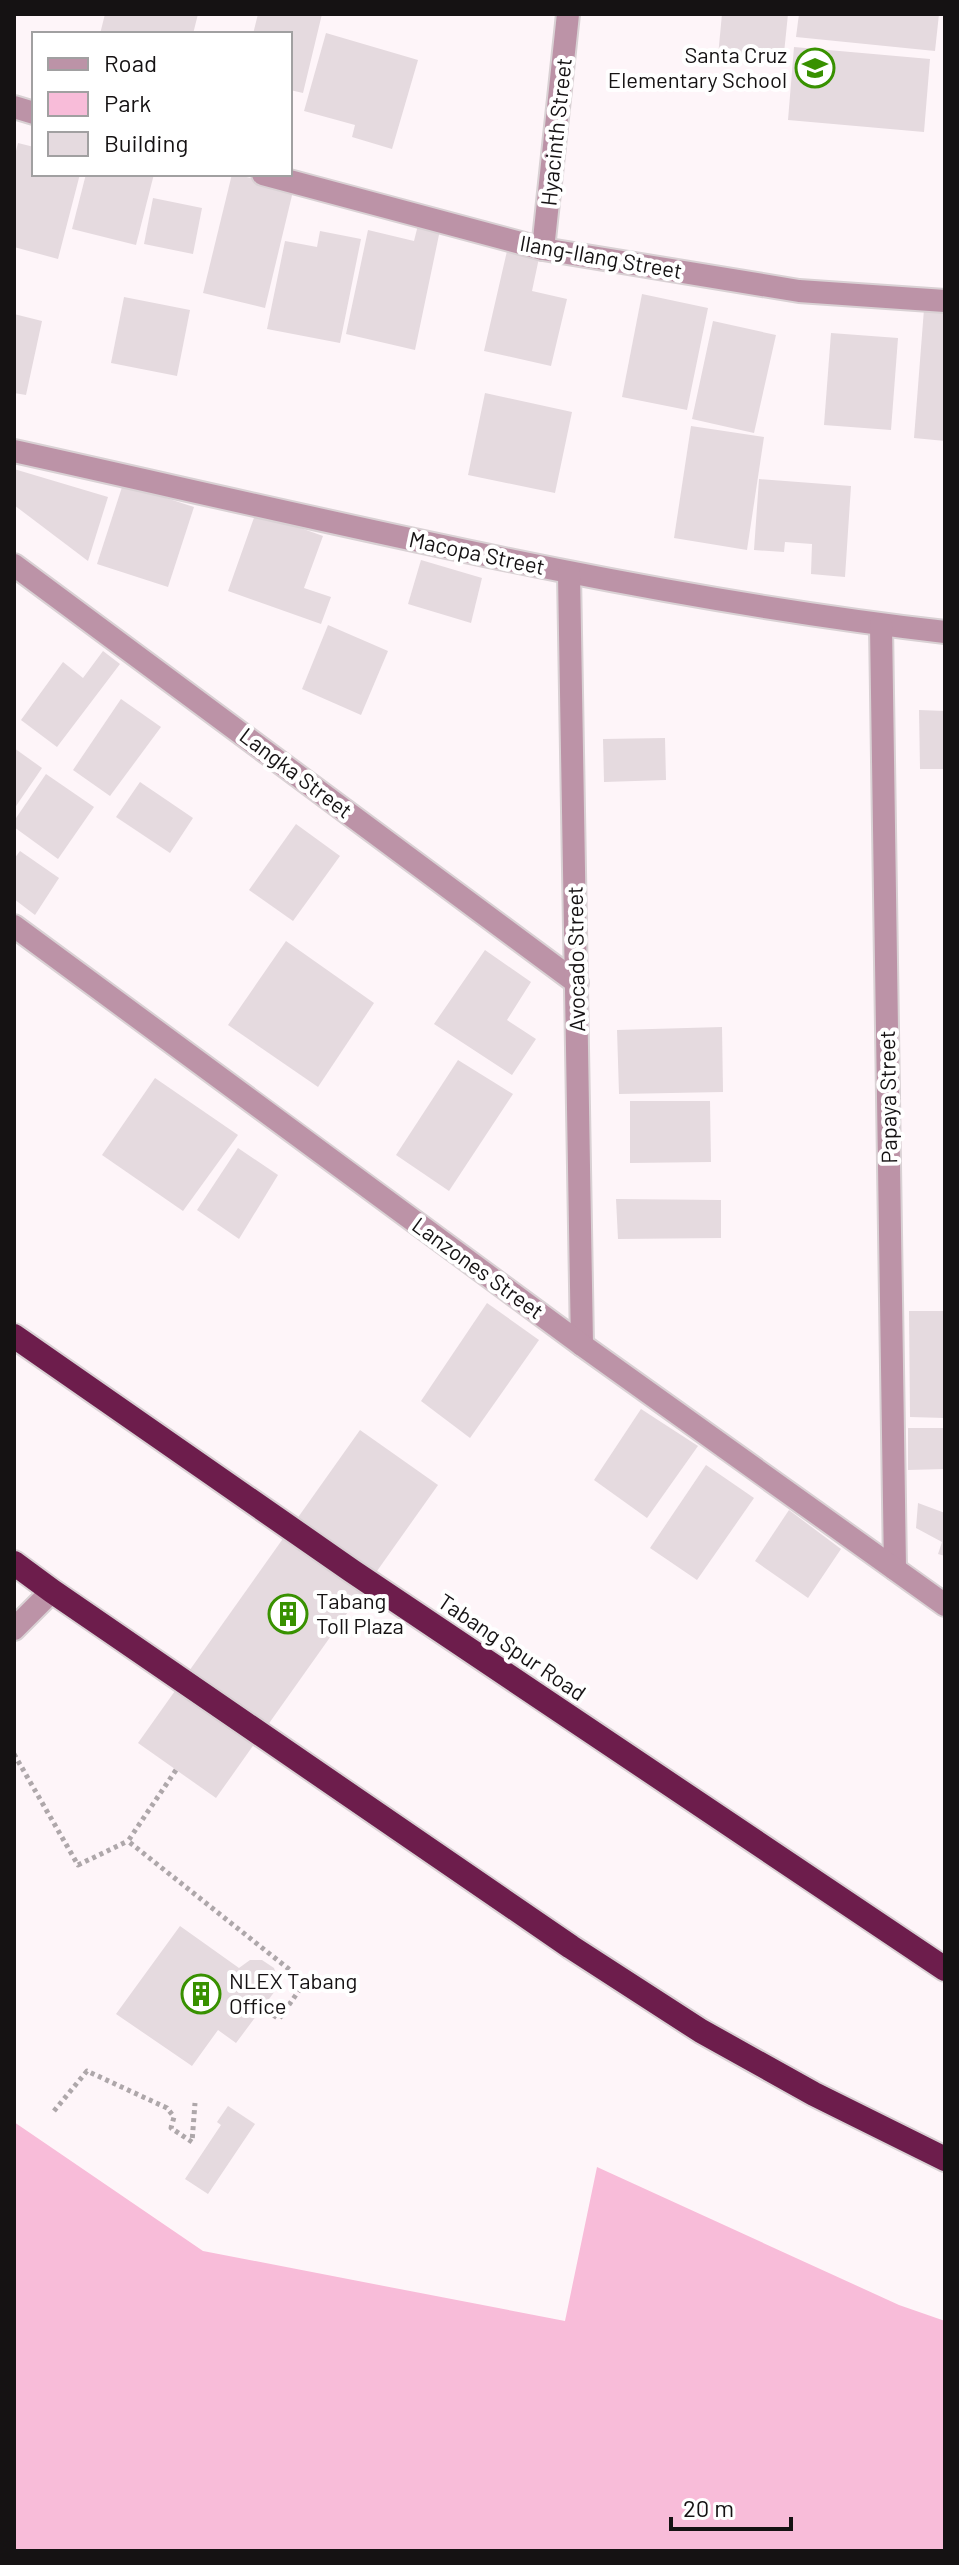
<svg xmlns="http://www.w3.org/2000/svg" width="959" height="2565" viewBox="0 0 959 2565" font-family="Barlow,sans-serif">
	<style>
		.green { fill: #f8bcd9 }
		.building { fill: #e5dadf }
		.lines { fill: none; stroke-linecap: round; stroke-linejoin: round }
		.service-casing { stroke: #d9d1d4; stroke-width: 26 }
		.minor-casing { stroke: #d9d1d4; stroke-width: 26 }
		.tertiary-casing { stroke: #d9d1d4; stroke-width: 26 }
		.motorway-casing { stroke: #d9d1d4; stroke-width: 28 }
		.path { stroke: #aea7aa; stroke-width: 5; stroke-dasharray: 4 4; stroke-linecap: butt }
		.service { stroke: #bc93a7; stroke-width: 22 }
		.minor { stroke: #bc93a7; stroke-width: 22 }
		.tertiary { stroke: #bc93a7; stroke-width: 22 }
		.motorway { stroke: #6d1d4c; stroke-width: 24 }
		.labels { text-anchor: middle; stroke-width: 8; stroke-linejoin: round; paint-order: stroke }
		.poi-label { font-size: 22px; fill: #151213; stroke: #fff; text-anchor: start }
		.street-label { font-size: 22px; fill: #151213; stroke: #fff }
	</style>
	<rect width="100%" height="100%" fill="#fef5f9"/>
	<path class="green" d="M14 2122 203 2251 565 2321 597 2167 899 2305 945 2321V2551H14Z"/>
	<g class="building">
		<path d="M105 14H198L193 34H100Z"/>
		<path d="M258 14H322L303 93 290 90V34H253Z"/>
		<path d="M722 14H788L783 63 718 56Z"/>
		<path d="M799 14H939L935 51 796 37Z"/>
		<path d="M326 33 418 60 392 149 352 137 355 125 304 111Z"/>
		<path d="M794 47 930 59 924 132 788 120Z"/>
		<path d="M18 143 34 147V174H80L58 259 14 247V159Z"/>
		<path d="M86 174H154L136 245 72 229Z"/>
		<path d="M232 174 294 187 265 308 203 293Z"/>
		<path d="M153 198 202 208 193 254 144 244Z"/>
		<path d="M418 225 440 230 415 350 346 334 368 230 414 241Z"/>
		<path d="M320 231 361 239 340 343 267 329 285 241 317 247Z"/>
		<path d="M507 251 539 258 532 291 567 299 551 366 484 351Z"/>
		<path d="M642 294 708 308 687 410 622 397Z"/>
		<path d="M124 297 190 310 177 376 111 363Z"/>
		<path d="M924 309 945 311V441L914 438Z"/>
		<path d="M14 314 42 321 26 395 14 393Z"/>
		<path d="M713 321 776 335 754 433 692 419Z"/>
		<path d="M831 333 898 338 891 430 824 425Z"/>
		<path d="M485 393 572 412 555 493 468 475Z"/>
		<path d="M691 426 764 437 747 550 674 538Z"/>
		<path d="M14 469 108 497 88 561 14 505Z"/>
		<path d="M759 479 851 486 845 577 811 574 812 544 785 542 784 552 754 550Z"/>
		<path d="M123 484 194 507 168 587 97 564Z"/>
		<path d="M256 512 323 536 304 588 331 597 321 624 228 591Z"/>
		<path d="M421 560 482 578 471 623 408 604Z"/>
		<path d="M328 625 388 651 361 715 302 689Z"/>
		<path d="M103 651 120 664 57 747 21 720 63 662 83 678Z"/>
		<path d="M121 699 161 727 110 796 73 770Z"/>
		<path d="M919 710 945 711V769H920Z"/>
		<path d="M665 738 666 780 604 782 603 739Z"/>
		<path d="M14 748 42 768 14 809Z"/>
		<path d="M46 774 94 807 58 859 14 827V821Z"/>
		<path d="M140 782 193 818 170 853 116 817Z"/>
		<path d="M296 824 340 856 293 921 249 890Z"/>
		<path d="M20 851 59 878 35 915 14 899V859Z"/>
		<path d="M286 941 374 1003 318 1087 228 1025Z"/>
		<path d="M485 950 531 982 507 1020 536 1039 512 1075 434 1024Z"/>
		<path d="M722 1027 723 1092 619 1094 617 1030Z"/>
		<path d="M458 1060 513 1094 449 1191 396 1155Z"/>
		<path d="M155 1078 238 1135 183 1211 102 1155Z"/>
		<path d="M630 1101H710L711 1162 630 1163Z"/>
		<path d="M238 1148 278 1175 239 1239 197 1210Z"/>
		<path d="M616 1199 721 1200V1238L618 1239Z"/>
		<path d="M487 1303 539 1340 470 1438 421 1401Z"/>
		<path d="M909 1311H945V1418L910 1417Z"/>
		<path d="M641 1409 698 1446 647 1518 594 1480Z"/>
		<path d="M908 1428H945V1469L908 1470Z"/>
		<path d="M360 1430 438 1485 216 1798 138 1743Z"/>
		<path d="M706 1465 754 1498 697 1580 650 1548Z"/>
		<path d="M918 1503 945 1513V1556L938 1554 942 1542 916 1528Z"/>
		<path d="M789 1510 841 1549 808 1598 755 1561Z"/>
		<path d="M180 1926 239 1968 250 1960H262L274 1968 277 1977 275 1991 236 2043 218 2030 192 2066 116 2014Z"/>
		<path d="M228 2106 255 2124 208 2194 185 2179 221 2125 217 2122Z"/>
	</g>
	<g class="lines">
		<g class="service-casing">
			<path id="service" d="M14 1629 52 1591"/>
		</g>
		<g class="minor-casing">
			<g id="minor">
				<path d="M543 249 568 14"/>
				<path d="M14 451C322 519 631 596 945 632"/>
				<path d="M14 565 577 983"/>
				<path d="M569 573 582 1345"/>
				<path d="M881 625 895 1569"/>
				<path d="M14 926 582 1345 945 1605"/>
			</g>
		</g>
		<g class="tertiary-casing">
			<g id="tertiary">
				<path d="M14 107 34 113"/>
				<path d="M263 174 543 249 799 291 945 301"/>
			</g>
		</g>
		<g class="motorway-casing">
			<g id="motorway">
				<path d="M14 1336 352 1571 945 1969"/>
				<path d="M14 1563 52 1591 571 1947 701 2031 814 2094 945 2159"/>
			</g>
		</g>
		<g class="path">
			<path d="M14 1754 78 1865 128 1841"/>
			<path d="M176 1770 128 1841 305 1982 279 2019 262 2007"/>
			<path d="M54 2111 87 2071 167 2108 174 2117 171 2128 192 2142 195 2103"/>
		</g>
		<use href="#service" class="service"/>
		<use href="#minor" class="minor"/>
		<use href="#tertiary" class="tertiary"/>
		<use href="#motorway" class="motorway"/>
	</g>
	<defs>
		<g id="school-ring" transform="scale(2)"><circle r="9.5" fill="#fff" stroke="#389100" stroke-width="1.5"/><path d="M0-5L7-2L0 1L-7-2ZM-4 1L0 2.5L4 1V4Q0 6-4 4Z" fill="#389100"/></g>
		<g id="building-ring" transform="scale(2)"><circle r="9.5" fill="#fff" stroke="#389100" stroke-width="1.5"/><path d="M-4-6H4V6H1V3H-1V6H-4ZM-2.5-4.3h1.7v1.8h-1.7ZM.8-4.3h1.7v1.8H.8ZM-2.5-1h1.7V.8h-1.7ZM.8-1h1.7V.8H.8Z" fill="#389100"/></g>
	</defs>
	<g fill-rule="evenodd">
		<use href="#school-ring" x="815" y="68"/>
		<use href="#building-ring" x="288" y="1614"/>
		<use href="#building-ring" x="201" y="1994"/>
	</g>
	<g class="labels">
		<g class="poi-label">
			<text x="787" y="63" text-anchor="end">Santa Cruz<tspan x="787" dy="25">Elementary School</tspan></text>
			<text x="316" y="1609">Tabang<tspan x="316" dy="25">Toll Plaza</tspan></text>
			<text x="229" y="1989">NLEX Tabang<tspan x="229" dy="25">Office</tspan></text>
		</g>
		<g class="street-label">
			<text transform="translate(556 132) rotate(-84)" y="8">Hyacinth Street</text>
			<text transform="translate(601 257) rotate(10)" y="8">Ilang-Ilang Street</text>
			<text transform="translate(477 553) rotate(12)" y="8">Macopa Street</text>
			<text transform="translate(296 773) rotate(37)" y="8">Langka Street</text>
			<text transform="translate(576 959) rotate(-91)" y="8">Avocado Street</text>
			<text transform="translate(888 1097) rotate(-91)" y="8">Papaya Street</text>
			<text transform="translate(478 1268) rotate(36)" y="8">Lanzones Street</text>
			<text transform="translate(512 1647) rotate(34)" y="8">Tabang Spur Road</text>
		</g>
	</g>
	<rect width="959" height="2565" fill="none" stroke="#151213" stroke-width="32"/>
	<rect x="32" y="32" width="260" height="144" fill="#ffffff" stroke="#a1a0a1" stroke-width="2"/>
	<rect x="48" y="58" width="40" height="12" fill="#bc93a7" stroke="#a1a0a1" stroke-width="2"/>
	<text x="104" y="72" font-size="24" fill="#151213">Road</text>
	<rect x="48" y="92" width="40" height="24" fill="#f8bcd9" stroke="#a1a0a1" stroke-width="2"/>
	<text x="104" y="112" font-size="24" fill="#151213">Park</text>
	<rect x="48" y="132" width="40" height="24" fill="#e5dadf" stroke="#a1a0a1" stroke-width="2"/>
	<text x="104" y="152" font-size="24" fill="#151213">Building</text>
	<path d="M671 2517v12h120v-12" fill="none" stroke="#151213" stroke-width="4"/>
	<text x="683" y="2517" font-size="24" fill="#151213" stroke="#ffffff" stroke-width="6" paint-order="stroke">20 m</text>
</svg>
